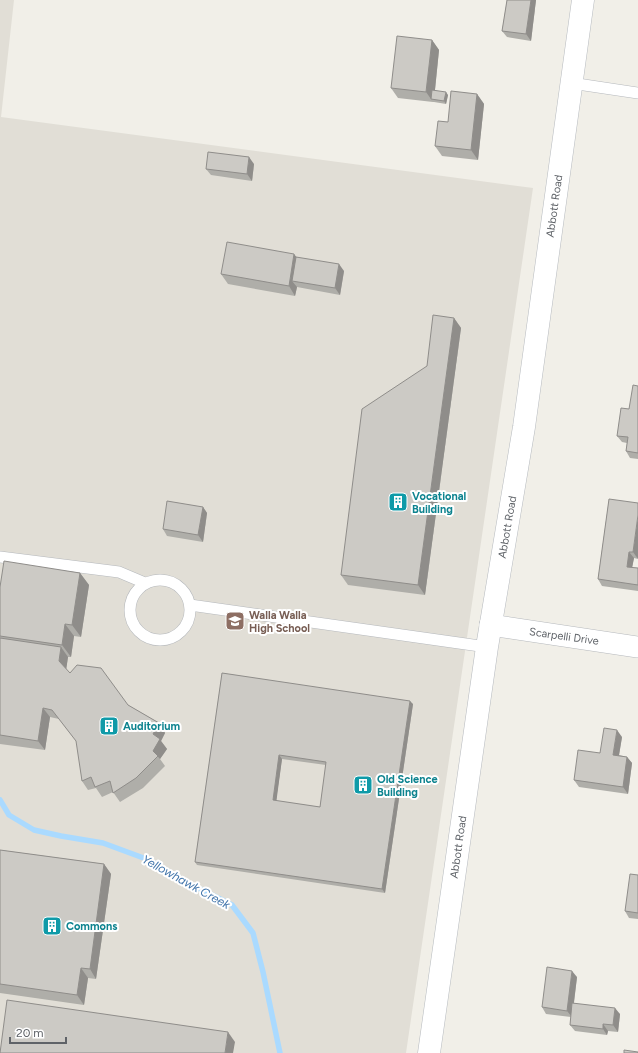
<svg xmlns="http://www.w3.org/2000/svg" width="638" height="1053" viewBox="0 0 638 1053" font-family="Figtree,sans-serif">
	<style>
		.education { fill: #e1ded6 }
		.lines { fill: none; stroke-linecap: round; stroke-linejoin: round }
		.stream { stroke: #aadaff; stroke-width: 5.5 }
		.lane-casing { stroke: #b5b8bc; stroke-width: 12 }
		.street-casing { stroke: #b5b8bc; stroke-width: 22 }
		.secondary-casing { stroke: #b6babf; stroke-width: 23 }
		.lane { stroke: #fff; stroke-width: 11 }
		.street { stroke: #fff; stroke-width: 21 }
		.secondary { stroke: #fff; stroke-width: 22 }
		.wall { fill: #afaea9; fill-rule: evenodd }
		.shaded-wall { fill: #8f8d8a }
		.building { fill: #cccac5; stroke: #8f8d8a; fill-rule: evenodd }
		.labels { text-anchor: middle; stroke-width: 4; stroke-linejoin: round; paint-order: stroke }
		.street-label { font-size: 11px; fill: #5f6368; stroke: #fff }
		.culture-label { font-size: 11px; font-weight: bold; fill: #0d838f; stroke: #fff; text-anchor: start }
		.education-label { font-size: 11px; font-weight: bold; fill: #785e54; stroke: #fff; text-anchor: start }
		.water-label { font-size: 12px; font-style: italic; fill: #4174aa; stroke: #fff }
	</style>
	<rect width="100%" height="100%" fill="#f1efe8"/>
	<path class="education" d="M0 0H14L1 117 533 188 406 1053H0Z"/>
	<g class="lines">
		<path class="stream" d="M0 800 9 815 34 830 61 836 103 843 149 860 188 883 232 905 253 933 263 972 280 1053"/>
		<g class="lane-casing">
			<g id="lane">
				<path d="M571 83 638 93"/>
				<path d="M0 557 119 572 145 583"/>
				<circle cx="160" cy="610" r="30"/>
				<path d="M190 605 487 647"/>
			</g>
		</g>
		<g class="street-casing">
			<path id="street" d="M490 625 638 647"/>
		</g>
		<g class="secondary-casing">
			<path id="secondary" d="M429 1053 487 647 524 427 583 0"/>
		</g>
		<use href="#lane" class="lane"/>
		<use href="#street" class="street"/>
		<use href="#secondary" class="secondary"/>
	</g>
	<g class="wall">
		<path d="M507 0H536L531 41 507 37 502 31Z"/>
		<path d="M432 40 439 50 435 90 448 95 446 104 434 102H433L398 98 391 88Z"/>
		<path d="M477 94 484 104 478 160 442 156 435 146 448 122Z"/>
		<path d="M254 164 252 181 211 175 206 169Z"/>
		<path d="M294 254 296 257 344 271 340 295 297 287 295 296 228 284 221 274Z"/>
		<path d="M454 318 461 328 425 595 348 585 341 575 427 366Z"/>
		<path d="M638 386V459L630 458 626 451 627 443 622 442 617 436 629 409Z"/>
		<path d="M609 499 638 559 634 558 632 568H638V591L602 586 598 579Z"/>
		<path d="M203 507 207 513 203 542 167 536 163 529Z"/>
		<path d="M80 573 89 585 81 637 74 636 71 657H68L66 669 70 673 128 705 159 723 165 733 161 741 167 749 160 759 165 766 143 788 120 802 113 792 102 797 96 788 88 790 82 781 77 742 59 719 50 717 45 750 0 744V587Z"/>
		<path d="M222 673 413 704 385 893 197 865 195 862ZM282 759 326 765 320 807 276 801Z"/>
		<path d="M622 737 619 755 627 757 632 763 628 794 579 787 574 780 600 753Z"/>
		<path d="M0 850 104 864 111 874 96 979 88 978 84 1005 0 993Z"/>
		<path d="M638 875V919L629 918 625 911Z"/>
		<path d="M577 977 574 1003 620 1014 618 1032 608 1031 607 1035 575 1031 570 1025 571 1017 546 1014 542 1007Z"/>
	</g>
	<g class="shaded-wall">
		<path d="M531 0H536L531 41 526 34Z"/>
		<path d="M432 40 439 50 434 99H431L426 92Z"/>
		<path d="M446 92 448 95 446 104 444 101Z"/>
		<path d="M477 94 484 104 478 160 471 150Z"/>
		<path d="M249 157 254 164 252 181 247 174Z"/>
		<path d="M294 254 301 263 292 281 297 287 295 296 289 286Z"/>
		<path d="M339 264 344 271 340 295 335 288Z"/>
		<path d="M454 318 461 328 425 595 418 585Z"/>
		<path d="M203 507 207 513 203 542 198 535Z"/>
		<path d="M638 515V559L633 552Z"/>
		<path d="M629 552 634 558 631 573 627 567Z"/>
		<path d="M80 573 89 585 81 637 72 625Z"/>
		<path d="M65 624 74 636 71 657 62 645Z"/>
		<path d="M61 647 68 657 66 671 59 661Z"/>
		<path d="M410 701 413 704 385 893 382 889Z"/>
		<path d="M43 708 50 717 45 750 38 741Z"/>
		<path d="M159 723 165 733 161 741 167 749 160 759 153 751V734Z"/>
		<path d="M617 730 622 737 618 761 613 755Z"/>
		<path d="M279 755 282 759 276 804 273 800Z"/>
		<path d="M627 757 632 763 628 794 623 787Z"/>
		<path d="M104 864 111 874 96 979 90 969Z"/>
		<path d="M81 968 88 978 84 1005 77 995Z"/>
		<path d="M572 971 577 977 572 1017 567 1011Z"/>
		<path d="M615 1008 620 1014 618 1032 613 1025Z"/>
		<path d="M603 1024 608 1031 607 1035 603 1029Z"/>
		<path d="M228 1032 235 1042 233 1053H225Z"/>
	</g>
	<g class="building">
		<path d="M507 0H531L526 34 502 31Z"/>
		<path d="M397 36 432 40 426 92 391 88Z"/>
		<path d="M432 90 446 92 444 101 431 99Z"/>
		<path d="M451 91 477 94 471 150 435 146 438 121 448 122Z"/>
		<path d="M208 152 249 157 247 174 206 169Z"/>
		<path d="M227 242 294 254 289 286 221 274Z"/>
		<path d="M296 257 339 264 335 288 292 281Z"/>
		<path d="M433 315 454 318 418 585 341 575 362 409 427 366Z"/>
		<path d="M633 385 638 386V453L626 451 628 437 617 436 621 408 629 409Z"/>
		<path d="M609 499 638 503V515L633 552H629L627 567 638 568V585L598 579Z"/>
		<path d="M167 501 203 507 198 535 163 529Z"/>
		<path d="M4 561 80 573 72 625 65 624 62 645 0 636V587Z"/>
		<path d="M0 638 61 647 59 661 70 673 77 665 101 668 128 705 159 723 153 734 160 739 153 751 158 756 136 778 113 793 110 781 95 787 91 777 82 781 76 741 52 710 43 708 38 741 0 735Z"/>
		<path d="M222 673 410 701 382 889 195 862ZM279 755 326 762 320 807 273 800Z"/>
		<path d="M604 728 617 730 613 755 627 757 623 787 574 780 578 750 600 753Z"/>
		<path d="M0 850 104 864 90 969 81 968 77 995 0 984Z"/>
		<path d="M630 874 638 875V913L625 911Z"/>
		<path d="M547 967 572 971 567 1011 542 1007Z"/>
		<path d="M7 1000 228 1032 225 1053H0Z"/>
		<path d="M572 1003 615 1008 613 1025 603 1024V1029L570 1025Z"/>
		<path d="M624 1050 638 1052V1053H624Z"/>
	</g>
	<defs>
		<g id="building-square" transform="scale(1)"><rect x="-9" y="-9" width="18" height="18" rx="4" fill="#0f9aa8" stroke="#fff"/><path d="M-4-6H4V6H1V3H-1V6H-4ZM-2.5-4.3h1.7v1.8h-1.7ZM.8-4.3h1.7v1.8H.8ZM-2.5-1h1.7V.8h-1.7ZM.8-1h1.7V.8H.8Z" fill="#fff"/></g>
		<g id="school-square" transform="scale(1)"><rect x="-9" y="-9" width="18" height="18" rx="4" fill="#8d6e63" stroke="#fff"/><path d="M0-5L7-2L0 1L-7-2ZM-4 1L0 2.5L4 1V4Q0 6-4 4Z" fill="#fff"/></g>
	</defs>
	<g fill-rule="evenodd">
		<use href="#building-square" x="398" y="502"/>
		<use href="#school-square" x="235" y="621"/>
		<use href="#building-square" x="109" y="726"/>
		<use href="#building-square" x="363" y="785"/>
		<use href="#building-square" x="52" y="926"/>
	</g>
	<g class="labels">
		<g class="street-label">
			<text transform="translate(554 206) rotate(-82)" y="4">Abbott Road</text>
			<text transform="translate(507 527) rotate(-80)" y="4">Abbott Road</text>
			<text transform="translate(564 636) rotate(8)" y="4">Scarpelli Drive</text>
			<text transform="translate(458 847) rotate(-82)" y="4">Abbott Road</text>
		</g>
		<g class="culture-label">
			<text x="412" y="500">Vocational<tspan x="412" dy="13">Building</tspan></text>
			<text x="123" y="730">Auditorium</text>
			<text x="377" y="783">Old Science<tspan x="377" dy="13">Building</tspan></text>
			<text x="66" y="930">Commons</text>
		</g>
		<g class="education-label">
			<text x="249" y="619">Walla Walla<tspan x="249" dy="13">High School</tspan></text>
		</g>
		<g class="water-label">
			<text transform="translate(186 882) rotate(29)" y="4">Yellowhawk Creek</text>
		</g>
	</g>
	<path d="M10 1037v6h56v-6" fill="none" stroke="#5f6368" stroke-width="2"/>
	<text x="16" y="1037" font-size="12" fill="#5f6368" stroke="#ffffff" stroke-width="3" paint-order="stroke">20 m</text>
</svg>
